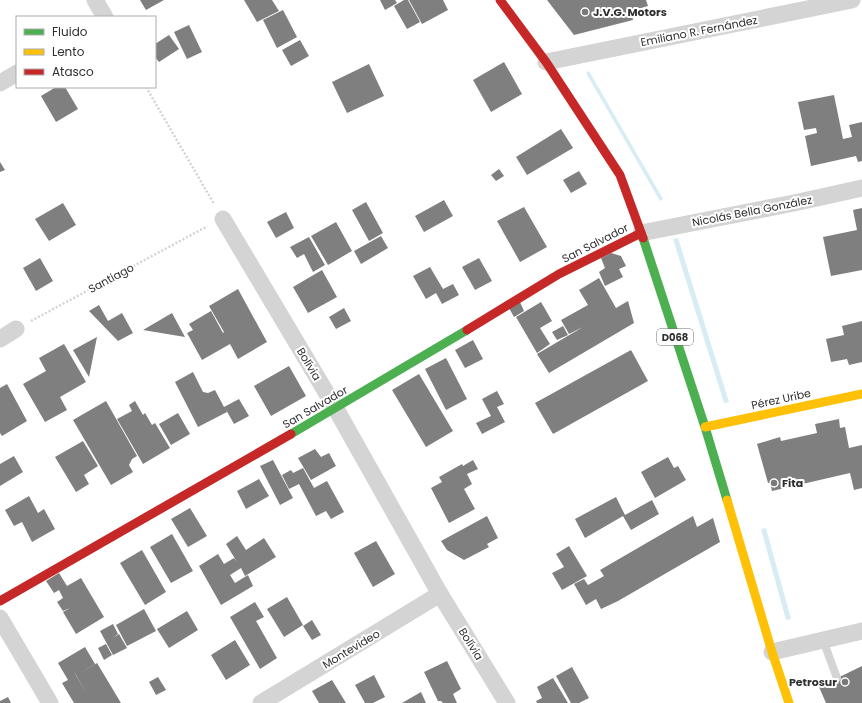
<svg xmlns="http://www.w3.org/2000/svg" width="862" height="703" font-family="Poppins,sans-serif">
	<rect width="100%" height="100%" fill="#fff"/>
	<g fill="#d7edf3">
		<path d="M589 71 663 199 660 201 586 73Z"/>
		<path d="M678 238 729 402 724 403 673 239Z"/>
		<path d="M766 528 791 619 786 620 761 529Z"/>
	</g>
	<g fill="#7f7f7f">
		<path d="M140 0H164L146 10Z"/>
		<path d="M244 0H272L279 11 257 22Z"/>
		<path d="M380 0H395L397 3 385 10Z"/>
		<path d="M404 0H408L420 22 407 29 394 6Z"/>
		<path d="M409 0H443L448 10 422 24Z"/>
		<path d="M547 0H646L648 6 631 11 633 20 574 35Z"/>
		<path d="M283 10 297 37 277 48 263 20Z"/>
		<path d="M189 25 202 52 187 59 174 32Z"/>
		<path d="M169 35 179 49 159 62 155 57V44Z"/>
		<path d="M300 40 309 56 291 66 282 50Z"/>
		<path d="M504 62 522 94 491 112 473 80Z"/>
		<path d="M369 64 384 96 347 113 332 82Z"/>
		<path d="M56 87H65L78 109 56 122 41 96Z"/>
		<path d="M834 95 843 139 852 137 849 125 862 122V161L858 162 856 156 811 166 805 136 817 133 816 128 804 130 798 102Z"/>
		<path d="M561 129 573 148 527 175 516 157Z"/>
		<path d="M0 162 5 170 0 172Z"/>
		<path d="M499 169 504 176 496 181 491 175Z"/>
		<path d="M579 171 587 184 571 193 563 180Z"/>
		<path d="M444 200 453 216 424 232 415 216Z"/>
		<path d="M366 202 383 233 369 241 352 210Z"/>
		<path d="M63 203 76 225 49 241 35 219Z"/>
		<path d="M524 207 547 247 520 262 497 221Z"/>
		<path d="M862 208V270L831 276 823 237 857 230 853 210Z"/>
		<path d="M286 212 294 228 276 238 267 222Z"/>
		<path d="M336 222 352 251 328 265 311 236Z"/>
		<path d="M381 236 388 248 361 264 354 251Z"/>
		<path d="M309 237 325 265 313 272 304 254 297 258 290 247Z"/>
		<path d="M611 253 621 256 626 266 619 269 623 277 605 286 599 272 605 268 601 258Z"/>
		<path d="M40 258 53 281 36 291 23 268Z"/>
		<path d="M479 258 492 281 475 290 462 267Z"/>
		<path d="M430 267 443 289 453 284 459 295 442 304 436 293 426 299 413 276Z"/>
		<path d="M322 270 337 297 308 313 293 287Z"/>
		<path d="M599 278 616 308 628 301 634 323 549 373 537 354 583 327 569 334 561 320 588 305 579 290Z"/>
		<path d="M238 289 267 342 238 359 230 344 202 360 187 333 193 330 189 324 211 311 223 333 224 332 209 306Z"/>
		<path d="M520 302 524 311 514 317 509 308Z"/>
		<path d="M541 302 552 321 540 328 550 344 537 353 516 317Z"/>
		<path d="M99 305 108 321 122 313 133 333 118 341 89 311Z"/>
		<path d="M344 308 351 321 336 329 329 317Z"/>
		<path d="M172 313 185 337 143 330Z"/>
		<path d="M862 321V362L849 365 847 359 831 362 826 339 844 335 842 326Z"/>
		<path d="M563 326 568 335 557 340 552 332Z"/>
		<path d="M97 337 89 377 73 350Z"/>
		<path d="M473 340 483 359 465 368 455 350Z"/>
		<path d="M64 344 86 382 60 397 67 410 45 422 23 384 46 371 39 358Z"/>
		<path d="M631 350 648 381 553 434 535 403Z"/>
		<path d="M446 358 467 399 446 410 425 369Z"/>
		<path d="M289 366 306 396 271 416 254 386Z"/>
		<path d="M193 372 203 392 208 393 215 390 224 407 239 399 249 416 234 424 225 408 227 412 198 427 175 382Z"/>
		<path d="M419 374 453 431 426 447 392 390Z"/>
		<path d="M7 384 27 421 2 436 0 433V388Z"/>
		<path d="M497 391 504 404 497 407 505 422 482 434 476 423 491 416 482 399Z"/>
		<path d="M106 401 137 456 132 459 129 465 133 472 111 485 73 420Z"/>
		<path d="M135 401 143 415 145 413 152 425 155 423 170 448 143 464 117 419 132 411 129 405Z"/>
		<path d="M178 413 190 434 171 445 159 424Z"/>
		<path d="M839 419 840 428 845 427 849 448 862 445V488L854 490 850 473 772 491 770 483H768L757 444 780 437 781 441 817 433 815 424Z"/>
		<path d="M83 441 98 466 84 475 89 484 76 492 55 457Z"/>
		<path d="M315 449 321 457 329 453 336 466 311 480 298 458Z"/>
		<path d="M14 456 23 472 0 486V464Z"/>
		<path d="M668 457 674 468 678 466 686 480 655 498 641 472Z"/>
		<path d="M273 460 293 498 280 505 260 466Z"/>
		<path d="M473 460 478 469 467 474 472 484 464 489 475 509 449 523 431 488 442 482 439 477 462 464 463 466Z"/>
		<path d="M303 468 314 488 327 481 344 512 331 519 326 511 316 516 299 484 289 489 282 475 291 470 293 473Z"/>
		<path d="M259 479 269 496 246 509 237 491Z"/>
		<path d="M29 496 38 513 44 509 55 529 32 542 22 522 14 526 5 510Z"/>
		<path d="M616 497 625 515 652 500 659 514 631 530 623 516 585 538 575 519Z"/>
		<path d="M190 508 207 536 188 547 171 519Z"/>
		<path d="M487 516 498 538 487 544 489 547 464 560 447 550 441 541Z"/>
		<path d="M693 516 697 527 713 518 720 542 618 601 601 609 596 599 586 605 574 584 584 579 588 585 604 576 600 570Z"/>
		<path d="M172 534 193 571 171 583 150 547Z"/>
		<path d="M237 536 246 550 264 538 276 557 245 576 241 568 230 575 235 583 248 575 253 586 221 605 199 566 218 554 224 564 234 558 237 562 226 544Z"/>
		<path d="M376 541 395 574 373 587 354 553Z"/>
		<path d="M569 546 587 576 562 590 552 573 564 567 556 554Z"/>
		<path d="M142 550 166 592 145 605 120 563Z"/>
		<path d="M59 573 67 586 81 578 104 617 76 634 63 612 70 608 63 611 57 602 63 598 59 590 54 593 46 581Z"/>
		<path d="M287 597 303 625 284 637 267 609Z"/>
		<path d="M255 602 264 617 256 621 277 658 260 669 230 617Z"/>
		<path d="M144 609 156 631 127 646 116 625Z"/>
		<path d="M187 611 198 630 169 648 157 629Z"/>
		<path d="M312 620 321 635 312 640 303 626Z"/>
		<path d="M113 624 118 634 113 638 119 634 127 648 113 655 100 631Z"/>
		<path d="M235 640 250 665 226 680 211 655Z"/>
		<path d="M106 644 112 655 104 660 98 648Z"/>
		<path d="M85 647 95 664 76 675 74 672 88 696 76 675 97 663 121 703H74L62 683 68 680 58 663Z"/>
		<path d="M447 661 461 689 453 694 457 703H443L441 701H438L424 672Z"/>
		<path d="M862 666V703H826L819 687Z"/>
		<path d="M572 667 589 698 579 703H571L556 676Z"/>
		<path d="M374 675 385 697 373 703H365L355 685Z"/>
		<path d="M158 677 166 690 156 695 149 682Z"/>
		<path d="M553 678 568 703H537L536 701 542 698 537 687Z"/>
		<path d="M332 680 346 703H319L312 691Z"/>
		<path d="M421 692 426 703H402Z"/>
		<path d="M8 697 11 703H0V701Z"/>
	</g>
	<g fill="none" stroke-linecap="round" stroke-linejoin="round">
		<g stroke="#d4d4d4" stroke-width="2.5" stroke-dasharray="2 2" stroke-linecap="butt">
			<path d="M146 87 214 204"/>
			<path d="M31 321 206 227"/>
		</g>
		<path stroke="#d4d4d4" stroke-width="8" d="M823 640 837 678"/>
		<g stroke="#d4d4d4" stroke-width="17">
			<path d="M95 0 105 17"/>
			<path d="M546 62 852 0"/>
			<path d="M0 83 17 73"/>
			<path d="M223 219 336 409 440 594 507 703"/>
			<path d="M641 233 794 203 862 188"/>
			<path d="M0 339 16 329"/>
			<path d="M0 618 50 703"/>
			<path d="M772 652 862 631"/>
			<path d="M261 703 440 594"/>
		</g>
		<g stroke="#4caf50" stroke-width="9">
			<path d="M643 238 705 427 727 500"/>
			<path d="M291 434 467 330"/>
		</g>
		<g stroke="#ffc107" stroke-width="9">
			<path d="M705 427 862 394"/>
			<path d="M727 500 772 652 789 703"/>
		</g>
		<g stroke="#c62828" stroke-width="9">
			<path d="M500 0 546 62 620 175 643 238"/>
			<path d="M467 330 559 274 641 233"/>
			<path d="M0 601 291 434"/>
		</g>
	</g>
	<g fill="#787878" stroke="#fff" stroke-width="1.5">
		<circle cx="585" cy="12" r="4"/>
		<circle cx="774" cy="483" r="4"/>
		<circle cx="845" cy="682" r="4"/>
	</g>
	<g text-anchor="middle" stroke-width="4" stroke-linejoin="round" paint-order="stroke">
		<rect fill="#fff" stroke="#6d6d6d" stroke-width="1" x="657" y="329" width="36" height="16" rx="3"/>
		<g font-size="10" font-weight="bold" fill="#2f2f2f">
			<text x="675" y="341">D068</text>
		</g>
		<g font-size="11" font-weight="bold" fill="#2f2f2f" stroke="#fff" text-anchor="start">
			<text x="593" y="16">J.V.G. Motors</text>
			<text x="782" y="487">Fita</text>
			<text x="837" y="686" text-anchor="end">Petrosur</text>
		</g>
		<g font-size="11" fill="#2f2f2f" stroke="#fff">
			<text transform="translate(699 31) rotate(-11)" y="4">Emiliano R. Fernández</text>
			<text transform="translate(752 211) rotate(-11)" y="4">Nicolás Bella González</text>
			<text transform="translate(595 243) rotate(-27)" y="4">San Salvador</text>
			<text transform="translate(111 278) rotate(-28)" y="4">Santiago</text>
			<text transform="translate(309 364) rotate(59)" y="4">Bolívia</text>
			<text transform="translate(781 399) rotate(-12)" y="4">Pérez Uribe</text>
			<text transform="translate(315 407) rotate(-30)" y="4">San Salvador</text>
			<text transform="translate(471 644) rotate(58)" y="4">Bolívia</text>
			<text transform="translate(351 649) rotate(-31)" y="4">Montevideo</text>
		</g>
	</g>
	<rect x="16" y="16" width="140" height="72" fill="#ffffff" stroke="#acacac"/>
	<rect x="24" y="29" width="20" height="6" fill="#4caf50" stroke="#acacac"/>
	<text x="52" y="36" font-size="12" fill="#2f2f2f">Fluido</text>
	<rect x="24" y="49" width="20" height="6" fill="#ffc107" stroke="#acacac"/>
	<text x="52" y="56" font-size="12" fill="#2f2f2f">Lento</text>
	<rect x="24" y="69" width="20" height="6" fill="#c62828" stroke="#acacac"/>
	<text x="52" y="76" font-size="12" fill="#2f2f2f">Atasco</text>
</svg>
